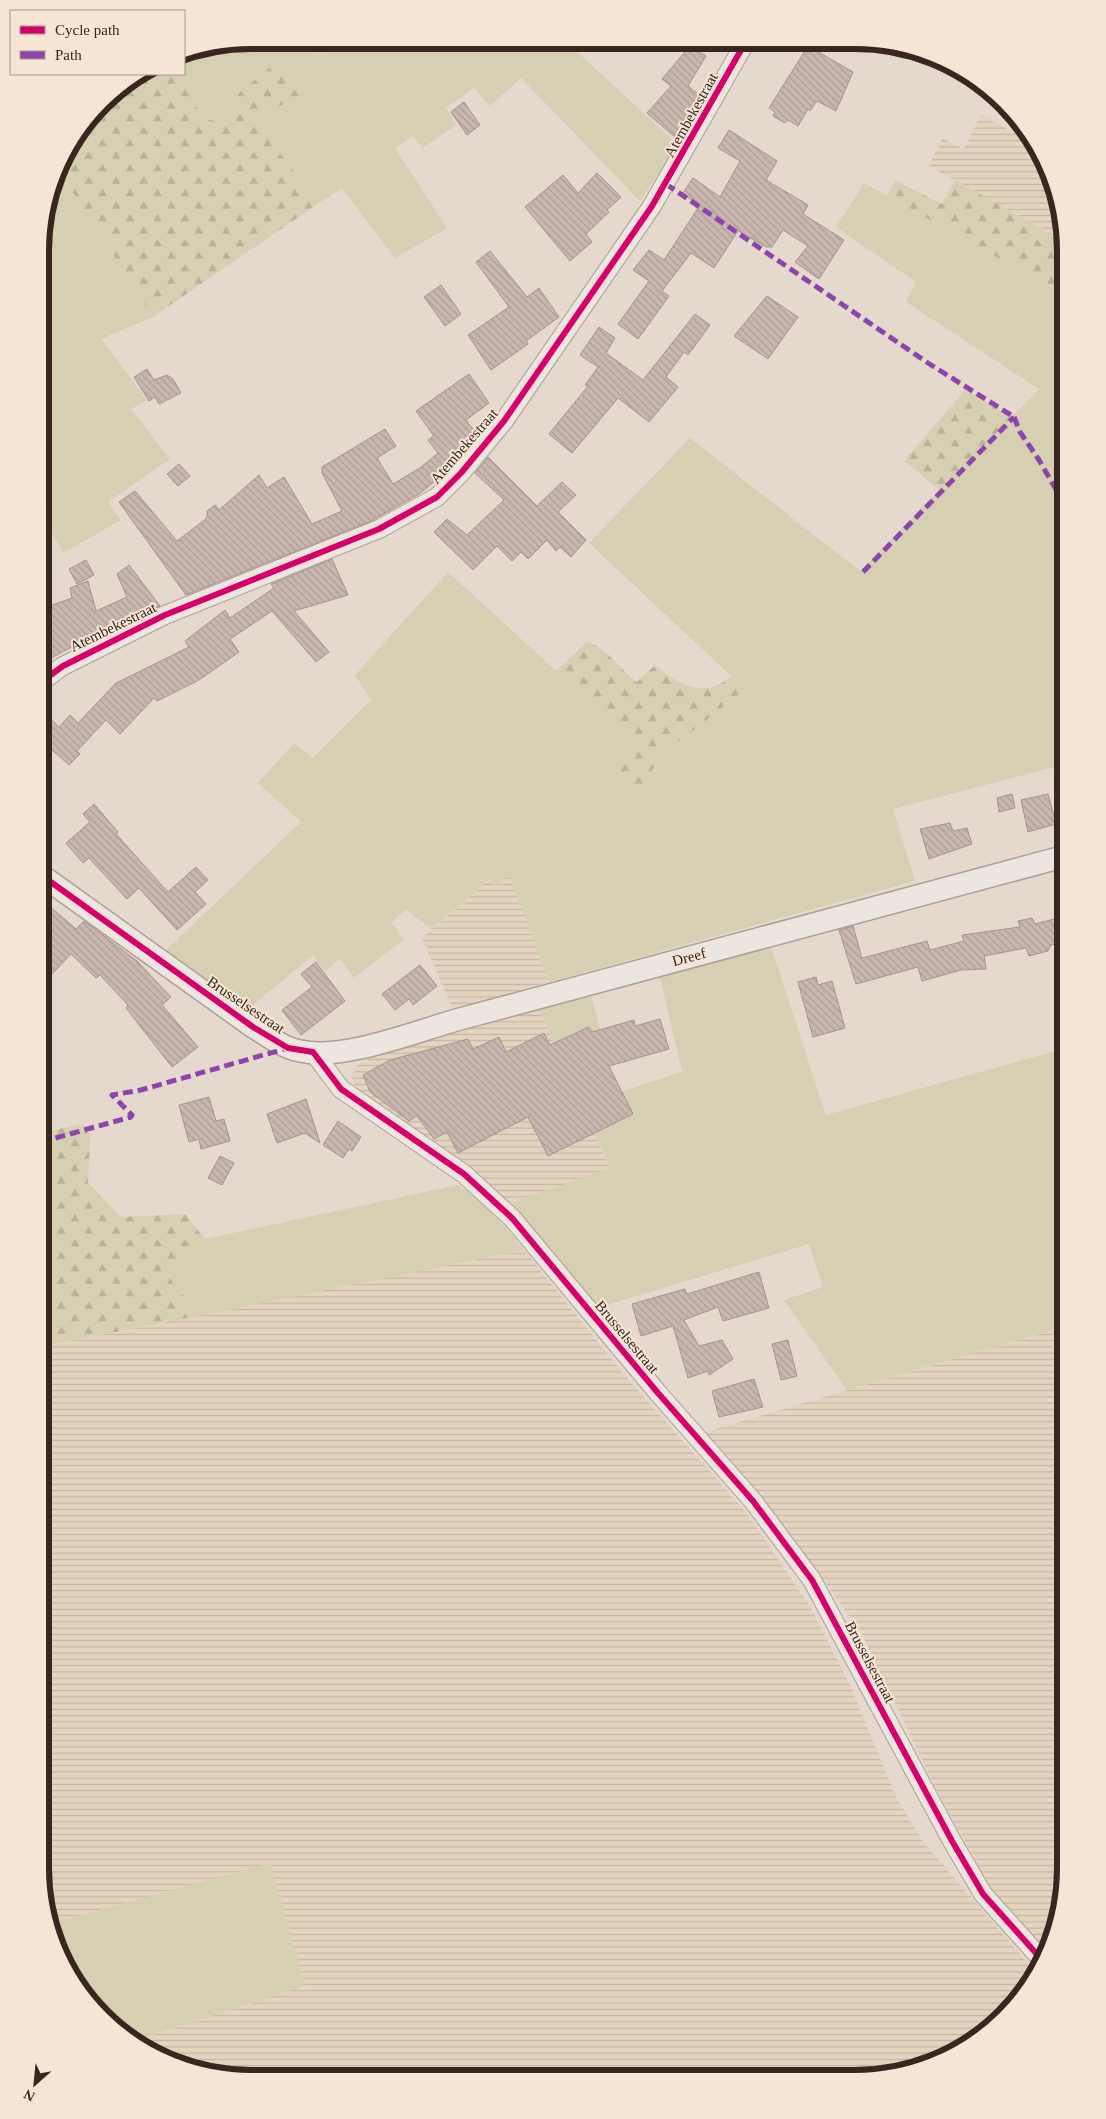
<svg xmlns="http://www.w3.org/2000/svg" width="1106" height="2119" font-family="'Times New Roman',serif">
	<defs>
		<pattern id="farmland-rules" width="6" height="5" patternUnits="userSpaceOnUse" patternTransform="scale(1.25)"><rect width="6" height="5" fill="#e4d4bf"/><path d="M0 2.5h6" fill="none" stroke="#c4b6a4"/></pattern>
		<pattern id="forest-firs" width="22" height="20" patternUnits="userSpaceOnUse" patternTransform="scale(1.25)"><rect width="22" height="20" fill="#d7cfb1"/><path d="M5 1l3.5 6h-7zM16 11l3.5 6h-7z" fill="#b9b298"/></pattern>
		<pattern id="building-back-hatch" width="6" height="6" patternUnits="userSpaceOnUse" patternTransform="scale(1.25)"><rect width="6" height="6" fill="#c9b7af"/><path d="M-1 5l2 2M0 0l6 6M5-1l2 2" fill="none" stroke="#ad9d96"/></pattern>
	</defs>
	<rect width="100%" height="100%" fill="#e5d9ce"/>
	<g fill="url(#farmland-rules)">
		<path d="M981 115 1029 141 1032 137 1055 183 1065 242 929 166 942 138 964 149Z"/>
		<path d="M510 874 549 982 453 1010 422 938 490 879Z"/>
		<path d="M538 1007 610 1169 511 1203 421 1134 358 1091 351 1077 354 1070 361 1062 373 1057Z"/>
		<path d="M524 1250 628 1379 745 1511 808 1603 850 1685 897 1799 924 1843 1036 1972 1022 1997 973 2043 923 2068 856 2079 223 2077 158 2057 133 2041 305 1986 269 1864 49 1924 40 1869 41 1346Z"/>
		<path d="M1066 1326V1883L1047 1954 995 1896 982 1872 938 1793 862 1634 813 1565 702 1433Z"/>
	</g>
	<g fill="#d7cfb1">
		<path d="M250 40H305L320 58 338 41 576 42 572 47 678 145 640 201 521 78 490 106 474 88 446 108 456 125 423 148 413 136 395 148 447 228 395 258 342 188 319 203 255 121 273 66 239 93 225 124 201 117 183 74 184 53Z"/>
		<path d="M84 128 95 147 59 171 153 317 101 339 147 400 131 409 170 459 108 502 121 520 64 553 41 515 42 223 62 157Z"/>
		<path d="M864 183 1066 296V454L1050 470 1066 496V764L893 809 915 881 549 982 509 875 495 886 490 879 431 929 406 910 391 922 404 939 354 978 340 959 325 971 313 955 247 1010 166 950 301 822 258 783 294 743 313 758 371 700 355 675 448 572 633 741 637 790 665 753 745 689 589 543 690 438 860 571 1039 389 906 302 916 282 836 227Z"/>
		<path d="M771 947 826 1115 1066 1048V1326L847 1390 784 1300 823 1287 809 1244 597 1308 511 1203 610 1168 538 1007 590 992 617 1093 682 1072 660 977Z"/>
		<path d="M458 1185 486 1204 524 1250 199 1316 165 1272 205 1239Z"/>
		<path d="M270 1863 305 1986 133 2041C96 2016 57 1970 49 1924Z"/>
	</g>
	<g fill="url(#forest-firs)">
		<path d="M305 40 338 41 320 58Z"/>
		<path d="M273 65 299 95 255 121 319 203 153 317 59 171 95 147 84 128 111 92 141 74H183L201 117 225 124 239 93Z"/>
		<path d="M895 180 942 204 955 180 1065 242 1066 296 887 196Z"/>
		<path d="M966 389 1011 418 940 490 904 461Z"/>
		<path d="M1066 454V496L1050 470Z"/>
		<path d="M587 642C610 649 618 669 637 682L655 665C676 684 707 700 731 676L745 689 665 753 637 790 613 767 633 741 556 671Z"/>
		<path d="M83 1124 90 1136 88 1183 121 1217 185 1214 205 1239 165 1272 199 1316 41 1346V1133Z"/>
	</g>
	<g fill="url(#building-back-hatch)" stroke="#a5948d">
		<path d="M690 46 706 56 688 86 702 97 689 120 675 137 647 113 671 86 662 79Z"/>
		<path d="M808 46 853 72 836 111 817 101 810 111 808 109 798 126 788 120 785 123 773 116 775 112 769 108Z"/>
		<path d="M464 102 480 125 467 135 451 112Z"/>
		<path d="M729 130 777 161 766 180 808 205 803 214 844 240 819 279 795 262 808 246 783 230 772 247H766L738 231 714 268 691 253 662 291 669 296 638 339 618 324 649 281 633 270 649 250 664 260 700 205 682 194 693 178 720 197 740 161 718 148Z"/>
		<path d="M597 173 621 197 607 210 609 212 586 234 592 242 570 261 525 207 563 175 578 193Z"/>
		<path d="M490 251 527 297 539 288 559 317 526 341 528 344 491 370 468 335 509 307 476 262Z"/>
		<path d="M441 285 461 314 445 326 424 297Z"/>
		<path d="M767 296 798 317 768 359 734 336Z"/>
		<path d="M695 314 710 325 688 355 684 352 666 377 678 387 649 422 618 398 572 453 549 434 588 386 585 385 598 367 580 355 599 327 615 338 606 353 643 380Z"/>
		<path d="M147 369 154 380 167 375 173 379 181 393 159 404 155 397 149 401 134 377Z"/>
		<path d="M469 374 489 403 466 420 478 436 448 471 419 494 369 522 186 595 119 502 135 491 177 541 207 518V511L215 505 219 510 259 475 267 488 284 477 312 524 342 511 322 473V467L385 429 396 446 377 458 393 484 420 468 438 453 428 440 434 436 416 411Z"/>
		<path d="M488 457 537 506 562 482 576 495 558 512 586 540 571 557 560 547 556 551 547 540 528 559 521 552 512 561 497 546 473 570 434 532 447 519 467 535 504 500 475 473Z"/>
		<path d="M179 464 190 476 178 486 167 474Z"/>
		<path d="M332 559 348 595 294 611 329 652 316 662 272 611 230 639 239 652 199 680 157 701 154 698 120 734 106 720 77 751 80 754 69 765 41 740V726L49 717 59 727 70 715 78 723 116 683 189 647 185 641 225 610 230 618 274 588 271 584Z"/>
		<path d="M86 560 94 575 77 584 69 569Z"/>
		<path d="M129 565 160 606 77 647 76 645 62 652 41 664V609L72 598 70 588 88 581 96 611 127 597 117 574Z"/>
		<path d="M1012 794 1015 808 999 812 997 798Z"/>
		<path d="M1048 794 1056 824 1028 832 1021 800Z"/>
		<path d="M94 804 118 832 116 834 168 892 196 867 208 880 195 892 206 904 177 930 139 888 127 899 89 858 83 863 66 843 90 822 83 814Z"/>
		<path d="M950 823 953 831 967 828 972 844 929 859 920 829Z"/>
		<path d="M41 899 76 929 84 921 137 961 171 997 162 1005 198 1047 172 1067 126 1008 128 1005 100 975 96 978 71 954 51 975 41 965Z"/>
		<path d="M1066 916V942L1051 945 1048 951 1029 956 1026 948 984 956 986 969 961 970 922 981 918 967 856 984 839 930 853 926 862 958 927 941 930 950 964 941 962 935 1020 927 1018 921 1032 918 1035 924Z"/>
		<path d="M316 962 345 1001 301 1035 282 1010 312 987 301 974Z"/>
		<path d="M420 965 437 986 413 1005 409 999 395 1010 382 994Z"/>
		<path d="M816 977 818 985 832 981 845 1028 813 1037 798 982Z"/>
		<path d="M660 1019 669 1049 609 1066 633 1114 548 1156 528 1117 458 1153 447 1132 434 1139 417 1116 409 1121 370 1092 363 1075 390 1060 468 1039 473 1049 499 1037 506 1052 544 1033 550 1045 589 1027 592 1032 634 1020 635 1026Z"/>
		<path d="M209 1097 216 1121 224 1119 230 1141 201 1149 199 1139 189 1142 179 1105Z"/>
		<path d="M306 1099 320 1143 305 1133 277 1143 267 1114Z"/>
		<path d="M338 1121 361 1137 352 1151 349 1149 343 1158 323 1145Z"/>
		<path d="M220 1156 234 1163 222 1185 208 1178Z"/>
		<path d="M759 1272 769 1308 723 1321 718 1307 684 1320 699 1346 722 1340 733 1359 709 1375 708 1371 688 1378 673 1326 641 1336 632 1304 685 1289 687 1294Z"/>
		<path d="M788 1340 797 1376 781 1380 772 1344Z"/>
		<path d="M754 1379 763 1407 719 1417 712 1391Z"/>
	</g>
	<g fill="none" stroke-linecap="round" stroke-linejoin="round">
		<g stroke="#aa9f97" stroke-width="20">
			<g id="minor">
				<path d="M41 682 63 666 165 615 379 529 437 497 461 473 504 421 652 206 745 43"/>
				<path d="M313 1052 341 1089 464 1174 512 1218 658 1393 753 1501 812 1580 952 1841 983 1894 1043 1961"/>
			</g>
		</g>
		<g stroke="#aa9f97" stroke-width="24">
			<path id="tertiary" d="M41 875 253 1027C268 1036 283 1048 300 1051 344 1061 416 1031 460 1019L1066 856"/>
		</g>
		<use href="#minor" stroke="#ede6e0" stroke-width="18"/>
		<use href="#tertiary" stroke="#ede6e0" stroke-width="21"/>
		<g stroke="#8e44ad" stroke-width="5" stroke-dasharray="10 5" stroke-linecap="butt">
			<path d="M666 184 928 363 1014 417"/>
			<path d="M1014 417 1020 432 1039 460 1066 507"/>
			<path d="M863 572 1014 417"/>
			<path d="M41 1142 131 1117 132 1115 112 1095 141 1090 288 1048"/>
		</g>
		<g stroke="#f6e4d5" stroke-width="9">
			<g id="cycleway">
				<path d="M41 682 63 666 165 615 379 529 437 497 461 473 504 421 652 206 745 43"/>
				<path d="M41 875 253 1027 288 1048 313 1052 341 1089 464 1174 512 1218 658 1393 753 1501 812 1580 952 1841 983 1894 1043 1961"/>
			</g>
		</g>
		<use href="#cycleway" stroke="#d6006c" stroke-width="6"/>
	</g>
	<g text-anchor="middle" stroke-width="4" stroke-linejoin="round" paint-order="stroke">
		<g font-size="15" fill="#39261f" stroke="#f6e4d5">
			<text transform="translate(691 115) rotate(-61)" y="5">Atembekestraat</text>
			<text transform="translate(464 446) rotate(-49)" y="5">Atembekestraat</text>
			<text transform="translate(113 627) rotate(-26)" y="5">Atembekestraat</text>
			<text transform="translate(689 957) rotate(-15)" y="5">Dreef</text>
			<text transform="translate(246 1005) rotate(34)" y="5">Brusselsestraat</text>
			<text transform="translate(627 1337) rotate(50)" y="5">Brusselsestraat</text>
			<text transform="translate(870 1662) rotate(62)" y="5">Brusselsestraat</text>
		</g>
	</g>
	<path d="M0 0H1106V2119H0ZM251 49H855A202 202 0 0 1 1057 251V1868A202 202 0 0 1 855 2070H251A202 202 0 0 1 49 1868V251A202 202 0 0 1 251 49Z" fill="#f6e4d5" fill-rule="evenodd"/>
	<path fill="none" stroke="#39261f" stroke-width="6" d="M251 49H855A202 202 0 0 1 1057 251V1868A202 202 0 0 1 855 2070H251A202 202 0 0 1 49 1868V251A202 202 0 0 1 251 49Z"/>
	<rect x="10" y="10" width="175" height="65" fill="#f6e4d5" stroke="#aa988c"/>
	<rect x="20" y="26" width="25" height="8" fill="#d6006c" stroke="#aa988c"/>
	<text x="55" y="35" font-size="15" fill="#39261f">Cycle path</text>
	<rect x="20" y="51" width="25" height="8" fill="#8e44ad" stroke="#aa988c"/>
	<text x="55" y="60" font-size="15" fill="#39261f">Path</text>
	<g transform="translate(35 2084) rotate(207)" stroke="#f6e4d5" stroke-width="4" paint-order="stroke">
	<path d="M0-4L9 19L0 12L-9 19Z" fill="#39261f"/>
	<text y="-8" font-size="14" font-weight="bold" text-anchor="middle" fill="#39261f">N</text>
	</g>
</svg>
